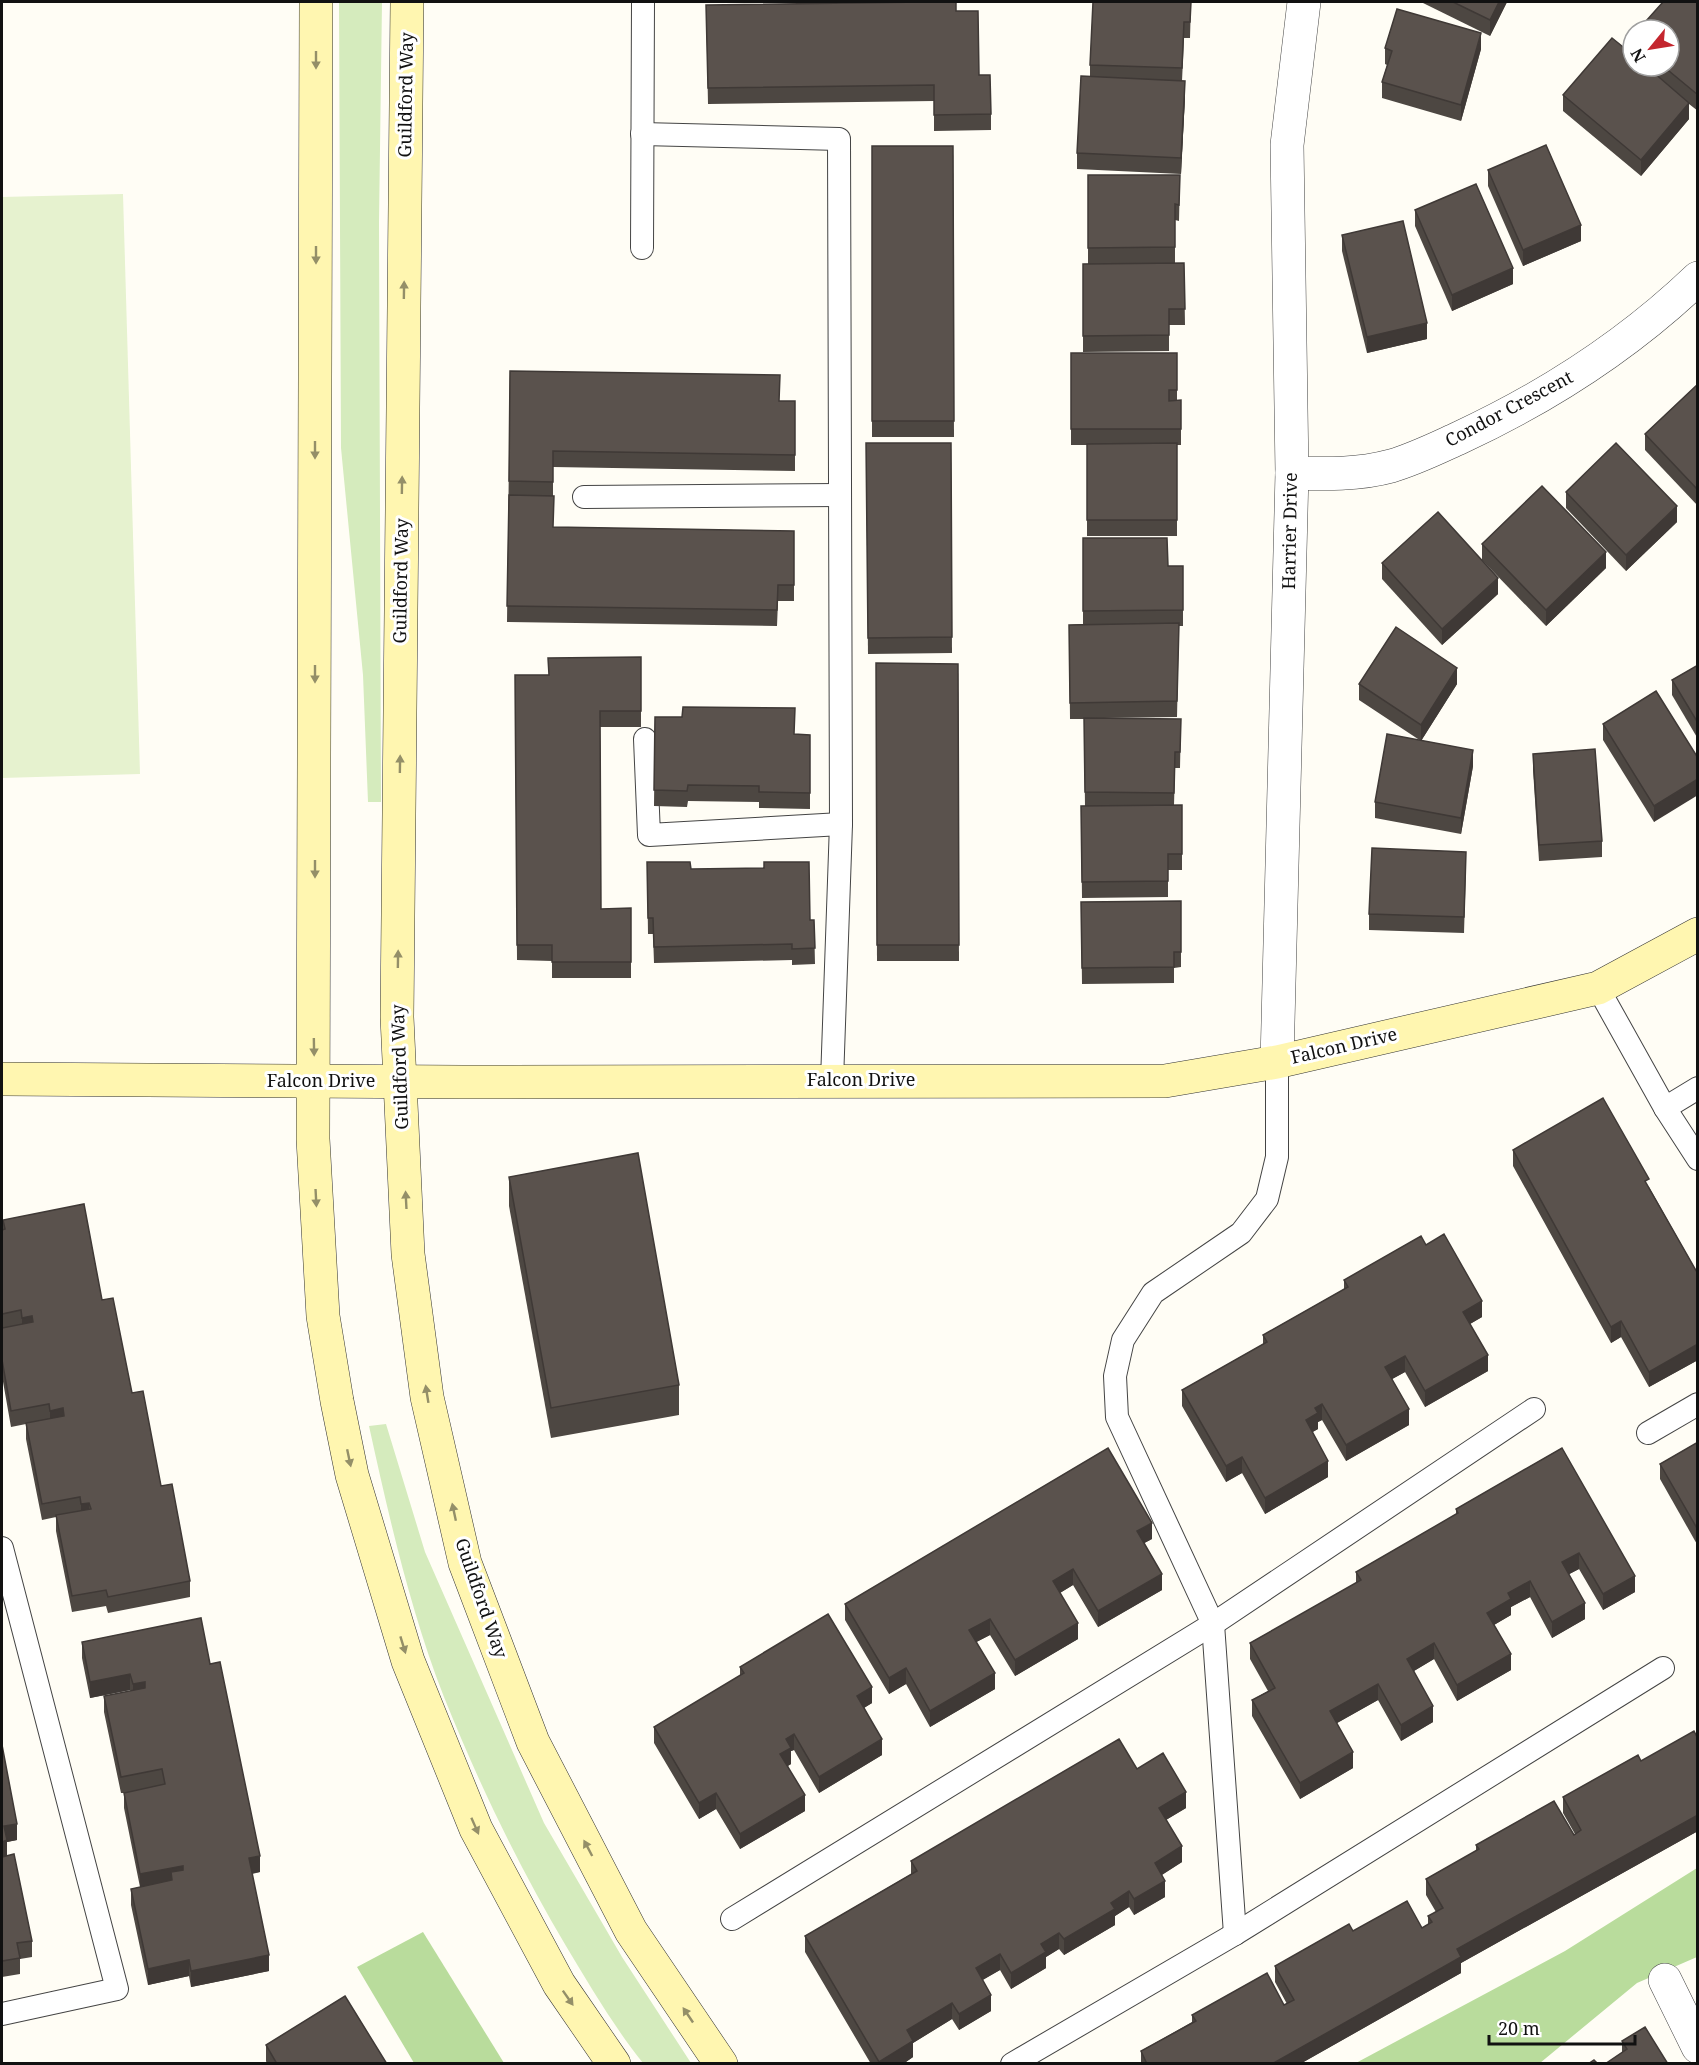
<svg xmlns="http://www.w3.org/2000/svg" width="1699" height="2065" font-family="'Noto Serif',serif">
	<rect width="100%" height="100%" fill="#fffdf5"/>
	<g fill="#d5ebbd">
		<path d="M339 2H382L379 222 381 802H368L363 675 341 448Z"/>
		<path d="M386 1424 425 1552 544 1823 622 1957 691 2063H643C614 2027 590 1986 566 1946 519 1867 478 1782 444 1697 410 1610 389 1517 369 1426Z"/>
	</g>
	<g fill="#b9dc9c">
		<path d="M1697 1868V1957L1637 1983 1540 2063 1354 2064 1565 1951Z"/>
		<path d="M423 1932 504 2063H414L357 1967Z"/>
	</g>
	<path fill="#e6f2cf" d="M123 194 140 774 2 778V197Z"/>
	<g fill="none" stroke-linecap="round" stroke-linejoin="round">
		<g stroke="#444" stroke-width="24">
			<g id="lane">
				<path d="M642 134 839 139 841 824 832 1081"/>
				<path d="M642 248 643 2"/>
				<path d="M584 497 840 495"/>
				<path d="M645 739 649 835 841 824"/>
				<path d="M1598 988 1665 1108 1698 1159"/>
				<path d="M1665 1108 1698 1088"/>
				<path d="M1648 1433 1698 1404"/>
				<path d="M2 1548 117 1989 2 2014"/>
				<path d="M732 1919 1213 1624 1534 1409"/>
				<path d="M1235 1934 1213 1624 1117 1417 1115 1376 1123 1340 1153 1293 1241 1233 1267 1199 1277 1157V1062"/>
				<path d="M1012 2064 1235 1934 1663 1668"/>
			</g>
		</g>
		<g stroke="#444" stroke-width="34">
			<g id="street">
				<path d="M1292 473C1325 474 1358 475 1391 466 1415 459 1437 448 1459 438 1545 398 1629 344 1698 278"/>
				<path d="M1277 1062 1292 473 1287 145 1304 2"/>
				<path d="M1665 1980 1698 2047"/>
			</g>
		</g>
		<g stroke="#333" stroke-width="34">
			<g id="secondary">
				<path d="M316 2 313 1139 323 1316 337 1401 352 1475 408 1661 476 1829 559 1984 614 2064"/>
				<path d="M407 2 397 1017 408 1254 427 1397 465 1563 533 1742 631 1931 721 2064"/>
				<path d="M2 1079 462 1082 1165 1081 1277 1062 1598 988 1698 934"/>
			</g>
		</g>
		<use href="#lane" stroke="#fff" stroke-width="22"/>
		<use href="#street" stroke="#fff" stroke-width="33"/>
		<use href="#secondary" stroke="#fff6b0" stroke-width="33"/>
	</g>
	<g fill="#4d4742">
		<path d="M1191 2 1190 38H1184L1182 81 1185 97 1181 174 1077 169V153L1090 76V65Z"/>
		<path d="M1421 2H1507L1490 36Z"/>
		<path d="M1698 2V111L1689 104V119L1641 176 1563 111V95L1631 54V38L1633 36V66H1669Z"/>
		<path d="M706 5 956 11 979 75 991 114V130L934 131V101L708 104Z"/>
		<path d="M1385 48 1481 49 1461 121 1382 98V82L1387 65 1385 64Z"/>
		<path d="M872 146H953L954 437H872Z"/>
		<path d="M1488 170 1581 241 1523 266 1488 186Z"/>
		<path d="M1088 175H1180L1179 221 1175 220V263L1088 264Z"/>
		<path d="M1415 210 1513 284 1452 311 1415 226Z"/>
		<path d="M1342 235 1427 339 1367 353 1342 251Z"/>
		<path d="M1184 263 1185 325H1169V351L1083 352V264Z"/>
		<path d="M1071 353H1177V400L1181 416V445H1177V536H1087V445H1071Z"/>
		<path d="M510 371 779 401H795V471L553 467V527L794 531V601H778L777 626 507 622Z"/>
		<path d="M1698 384V506L1645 450V434Z"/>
		<path d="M866 443H951L952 653 868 654Z"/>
		<path d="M1566 492 1677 522 1626 571 1566 508Z"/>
		<path d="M1083 538 1168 566H1183V626H1179L1177 717 1104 718 1181 719 1180 768H1175L1174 805H1182V870H1168V897L1082 898 1081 806H1085L1084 719H1070L1069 625 1083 624Z"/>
		<path d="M1482 544 1606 568 1546 626 1482 560Z"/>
		<path d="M1382 563 1498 594 1442 645 1382 579Z"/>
		<path d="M641 657V727H600L601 909 631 908V978H552V961L517 960 515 675H548Z"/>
		<path d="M876 663 958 664 959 961H877Z"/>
		<path d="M1698 665V739L1672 695V680Z"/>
		<path d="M1359 684H1457L1421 741 1473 766 1461 834 1375 818V802L1421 741 1359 700Z"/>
		<path d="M655 717 795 734 810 735V809L759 808V802L688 801 687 807 654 806Z"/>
		<path d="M1603 724 1698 758 1654 822 1603 740Z"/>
		<path d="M1533 754 1602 841V857L1539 861 1533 770Z"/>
		<path d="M647 862 691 869 810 920H814L815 964 792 965V960L654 963 653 934H648Z"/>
		<path d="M1466 868 1464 933 1369 930V914Z"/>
		<path d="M1181 901V967L1174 968V983L1082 984 1081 902Z"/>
		<path d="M1513 1150 1649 1187 1698 1274V1360L1649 1387 1621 1337 1611 1343 1513 1166Z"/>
		<path d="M509 1177 679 1385V1415L551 1438 509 1206Z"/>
		<path d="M3 1220 102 1300 190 1581V1597L108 1613 106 1606 72 1612 56 1531V1517L42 1520 26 1439V1424L11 1427 2 1376V1230L3 1229Z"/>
		<path d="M1426 1245 1482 1317 1470 1324 1488 1371 1425 1407 1405 1372 1392 1379 1409 1425 1346 1461 1322 1420 1318 1422V1429L1312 1432 1328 1477 1265 1514 1242 1473 1226 1482 1182 1406V1390L1263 1344V1335L1344 1289V1280Z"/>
		<path d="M1698 1442V1546L1660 1479V1464Z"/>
		<path d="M1562 1448 1635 1592 1603 1610 1579 1569 1569 1574 1585 1619 1552 1638 1530 1597 1511 1607V1615L1494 1625 1511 1670 1457 1701 1434 1659 1414 1671 1433 1722 1401 1741 1378 1700 1337 1723 1353 1768 1300 1799 1252 1716V1700L1268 1691 1250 1659V1643L1356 1583V1572L1456 1515V1509Z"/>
		<path d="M1152 1539 1144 1543 1162 1590 1098 1627 1073 1585 1060 1593 1078 1639 1015 1676 990 1635 976 1642 995 1689 930 1727 906 1684 889 1694 845 1620V1604Z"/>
		<path d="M82 1642 210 1664 260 1872 252 1874 269 1971 191 1987 189 1976 148 1985 131 1905V1889L140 1887 124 1808V1793H121L104 1712V1696L131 1691 130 1690 90 1698 82 1658Z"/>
		<path d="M740 1667 872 1703 864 1708 882 1755 819 1793 794 1750 791 1751V1764L788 1766 805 1811 740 1849 716 1809 699 1819 654 1743V1727L740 1676Z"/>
		<path d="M1698 1739V1831L1461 1963V1973L1300 2064H1141V2051L1192 2022V2015L1284 2005 1287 2004 1275 1982V1966L1353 1931 1422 1928 1428 1925V1916L1436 1912 1426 1895V1879L1476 1851V1845L1574 1835 1575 1834 1563 1813V1797L1641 1761Z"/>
		<path d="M2 1745 17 1840 7 1842V1856L32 1941V1957L20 1959V1974L2 1977Z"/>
		<path d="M1137 1769 1186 1808 1166 1820 1182 1862 1162 1875 1165 1897 1134 1915 1129 1907 1115 1916V1925L1064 1955 1059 1949 1046 1957V1968L1011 1989 1000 1970 982 1980 991 2011 959 2030 952 2019 913 2043V2057L903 2064H871L805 1952V1936L911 1874V1861Z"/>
		<path d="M1622 2041 1668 2064 1622 2053Z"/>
		<path d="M266 2045 387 2064H267L266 2061Z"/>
	</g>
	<g fill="#3f3936">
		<path d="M1499 2H1507L1490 36V20Z"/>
		<path d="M1481 33V49L1461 121V105Z"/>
		<path d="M1185 81V97L1181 174V158Z"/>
		<path d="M1689 103V119L1641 176V160Z"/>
		<path d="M1581 225V241L1523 266V250Z"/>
		<path d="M1513 268V284L1452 311V295Z"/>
		<path d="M1427 323V339L1367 353V337Z"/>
		<path d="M1677 506V522L1626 571V555Z"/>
		<path d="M1606 552V568L1546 626V610Z"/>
		<path d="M1498 578V594L1442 645V629Z"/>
		<path d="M1457 668V684L1421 741V725Z"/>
		<path d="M1473 750V766L1461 834V818Z"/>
		<path d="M1698 779V795L1654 822V806Z"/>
		<path d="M1482 1301V1317L1463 1328V1312Z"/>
		<path d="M32 1316V1332L22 1334V1318Z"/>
		<path d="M1621 1321V1337L1611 1343V1327Z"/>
		<path d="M1698 1344V1360L1649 1387V1372Z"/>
		<path d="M1488 1355V1371L1425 1407V1391Z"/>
		<path d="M1405 1356V1372L1385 1383V1367Z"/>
		<path d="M1322 1404V1420L1318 1422V1429L1306 1436V1420L1315 1408Z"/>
		<path d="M63 1408V1424L50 1427V1411Z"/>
		<path d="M1409 1409V1425L1346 1461V1445Z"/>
		<path d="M1242 1457V1473L1226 1482V1466Z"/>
		<path d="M1328 1461V1477L1265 1514V1498Z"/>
		<path d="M89 1503V1519L81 1520V1504Z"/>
		<path d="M1152 1523V1539L1137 1547V1531Z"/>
		<path d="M1579 1553V1569L1562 1578V1562Z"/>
		<path d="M1073 1569V1585L1053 1597V1581Z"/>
		<path d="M1162 1574V1590L1098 1627V1611Z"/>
		<path d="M1635 1576V1592L1603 1610V1594Z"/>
		<path d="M1530 1581V1597L1511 1607V1615L1487 1629V1613L1508 1593Z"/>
		<path d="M1585 1603V1619L1552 1638V1622Z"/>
		<path d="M990 1619V1635L969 1646V1630Z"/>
		<path d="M1078 1623V1639L1015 1676V1660Z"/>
		<path d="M1434 1643V1659L1407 1675V1659Z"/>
		<path d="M1511 1654V1670L1457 1701V1685Z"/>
		<path d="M906 1668V1684L889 1694V1678Z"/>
		<path d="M995 1673V1689L930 1727V1711Z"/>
		<path d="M130 1674V1690L90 1698V1682Z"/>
		<path d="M145 1682V1698L133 1700V1684Z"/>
		<path d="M1378 1684V1700L1330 1727V1711Z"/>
		<path d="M872 1687V1703L857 1712V1696Z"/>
		<path d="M1433 1706V1722L1401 1741V1725Z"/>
		<path d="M794 1734V1750L791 1751V1764L780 1770V1754L786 1739Z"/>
		<path d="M882 1739V1755L819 1793V1777Z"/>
		<path d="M1353 1752V1768L1300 1799V1783Z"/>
		<path d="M1186 1792V1808L1159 1824V1808Z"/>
		<path d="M716 1793V1809L699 1819V1803Z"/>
		<path d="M805 1795V1811L740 1849V1834Z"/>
		<path d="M1698 1815V1831L1461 1963V1973L1300 2064H1272L1457 1949Z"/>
		<path d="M17 1824V1840L7 1842V1856L2 1857V1842L4 1826Z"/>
		<path d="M1182 1846V1862L1155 1879V1863Z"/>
		<path d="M260 1856V1872L249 1874V1858Z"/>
		<path d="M183 1866V1882L172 1880 171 1872V1884L140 1890V1874Z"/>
		<path d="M1165 1881V1897L1134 1915V1899Z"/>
		<path d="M1129 1891V1907L1115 1916V1925L1064 1955V1939L1111 1903Z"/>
		<path d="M1059 1933V1949L1046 1957V1968L1011 1989V1973L1041 1944Z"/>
		<path d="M1000 1954V1970L976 1984V1968Z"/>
		<path d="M269 1955V1971L191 1987V1971Z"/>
		<path d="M189 1960V1976L148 1985V1969Z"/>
		<path d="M991 1995V2011L959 2030V2014Z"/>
		<path d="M952 2003V2019L913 2043V2057L903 2064H879V2062L907 2030Z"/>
	</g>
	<g fill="#5a524d" stroke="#3f3936" stroke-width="1.5">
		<path d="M925 2H956V11H978L979 75H990L991 114 934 115V85L708 88 706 5Z"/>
		<path d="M1093 2H1191L1190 22H1184L1182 68 1090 65Z"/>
		<path d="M1453 2H1499L1490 20Z"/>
		<path d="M1663 2H1698V95L1663 66H1669V30H1638Z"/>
		<path d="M1397 9 1481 33 1461 105 1382 82 1392 51 1385 48Z"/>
		<path d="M1612 38 1633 55V66H1646L1689 103 1641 160 1563 95Z"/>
		<path d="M1081 76 1185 81 1181 158 1077 153Z"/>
		<path d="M1546 145 1581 225 1523 250 1488 170Z"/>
		<path d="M872 146H953L954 421H872Z"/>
		<path d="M1088 175H1180L1179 205 1175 204V247L1088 248Z"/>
		<path d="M1476 184 1513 268 1452 295 1415 210Z"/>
		<path d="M1403 221 1427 323 1367 337 1342 235Z"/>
		<path d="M1184 263 1185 309H1169V335L1083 336V264Z"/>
		<path d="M1071 353H1177V390H1169V401L1181 400V429H1071Z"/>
		<path d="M510 371 780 375 779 401H795V455L553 451V482L509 481Z"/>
		<path d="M1698 384V490L1645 434Z"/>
		<path d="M866 443H951L952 637 868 638Z"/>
		<path d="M1177 443V520H1087V444Z"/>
		<path d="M1616 443 1677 506 1626 555 1566 492Z"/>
		<path d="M1542 486 1606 552 1546 610 1482 544Z"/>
		<path d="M509 495 554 496 553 527 794 531V585H778L777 610 507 606Z"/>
		<path d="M1438 512 1498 578 1442 629 1382 563Z"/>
		<path d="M1083 538H1167L1168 566H1183V610L1083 611Z"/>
		<path d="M1179 623 1177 701 1070 703 1069 625Z"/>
		<path d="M1396 627 1457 668 1421 725 1359 684Z"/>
		<path d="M641 657V711H600L601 909 631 908V962H552V945H517L515 675H549L548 658Z"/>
		<path d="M876 663 958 664 959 945H877Z"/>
		<path d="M1698 665V723L1672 680Z"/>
		<path d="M1656 691 1698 758V779L1654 806 1603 724Z"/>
		<path d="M683 707 795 708 794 734 810 735V793L759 792V786L688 785 687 791 654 790 655 717H682Z"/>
		<path d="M1084 718 1181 719 1180 752H1175L1174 793 1085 792Z"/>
		<path d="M1387 734 1473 750 1461 818 1375 802Z"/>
		<path d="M1595 749 1602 841 1539 845 1533 754Z"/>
		<path d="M1182 805V854H1168V881L1082 882 1081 806Z"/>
		<path d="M1372 848 1466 852 1464 917 1369 914Z"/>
		<path d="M647 862H690L691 869 764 868V862H809L810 920H814L815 948 792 949V944L654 947 653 918H648Z"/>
		<path d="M1181 901V952H1174V967L1082 968 1081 902Z"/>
		<path d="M1603 1098 1649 1179 1645 1181 1698 1274V1344L1649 1372 1621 1321 1611 1327 1513 1150Z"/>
		<path d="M638 1153 679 1385 551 1408 509 1177Z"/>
		<path d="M84 1204 102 1300 113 1298 132 1393 143 1391 161 1486 172 1484 190 1581 108 1597 106 1590 72 1596 56 1515 91 1509 89 1503 81 1504 80 1497 42 1504 26 1423 64 1416 63 1408 50 1411 49 1404 11 1411 2 1360V1328L33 1322 32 1316 22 1318 21 1310 2 1314V1230L5 1229 3 1220Z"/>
		<path d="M1444 1234 1482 1301 1463 1312 1488 1355 1425 1391 1405 1356 1385 1367 1409 1409 1346 1445 1322 1404 1315 1408 1318 1413 1306 1420 1328 1461 1265 1498 1242 1457 1226 1466 1182 1390 1267 1342 1263 1335 1348 1287 1344 1280 1421 1236 1426 1245Z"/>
		<path d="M1698 1442V1530L1660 1464Z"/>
		<path d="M1108 1448 1152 1523 1137 1531 1162 1574 1098 1611 1073 1569 1053 1581 1078 1623 1015 1660 990 1619 969 1630 995 1673 930 1711 906 1668 889 1678 845 1604Z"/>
		<path d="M1562 1448 1635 1576 1603 1594 1579 1553 1562 1562 1585 1603 1552 1622 1530 1581 1508 1593 1511 1599 1487 1613 1511 1654 1457 1685 1434 1643 1407 1659 1433 1706 1401 1725 1378 1684 1330 1711 1353 1752 1300 1783 1252 1700 1275 1688 1250 1643 1361 1580 1356 1572 1458 1513 1456 1509Z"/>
		<path d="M828 1614 872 1687 857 1696 882 1739 819 1777 794 1734 786 1739 791 1748 780 1754 805 1795 740 1834 716 1793 699 1803 654 1727 744 1673 740 1667Z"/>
		<path d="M201 1618 210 1664 220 1662 260 1856 249 1858 269 1955 191 1971 189 1960 148 1969 131 1889 172 1880 171 1872 183 1870V1866L140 1874 124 1793 165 1784 162 1769 121 1777 104 1696 145 1688V1682L133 1684 130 1674 90 1682 82 1642Z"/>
		<path d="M1694 1731 1698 1739V1815L1457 1949 1461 1957 1272 2064H1147L1141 2051 1196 2021 1192 2015 1267 1973 1284 2005 1294 2000 1275 1966 1349 1924 1353 1931 1407 1901 1422 1928 1432 1922 1428 1916 1443 1908 1426 1879 1479 1849 1476 1845 1554 1801 1574 1835 1581 1830 1563 1797 1638 1755 1641 1761Z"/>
		<path d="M1119 1739 1137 1769 1163 1753 1186 1792 1159 1808 1182 1846 1155 1863 1165 1881 1134 1899 1129 1891 1111 1903 1115 1909 1064 1939 1059 1933 1041 1944 1046 1952 1011 1973 1000 1954 976 1968 991 1995 959 2014 952 2003 907 2030 913 2041 879 2062 805 1936 917 1871 911 1861Z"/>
		<path d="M2 1745 17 1824 4 1826 7 1840 2 1842Z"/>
		<path d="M14 1854 32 1941 17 1943 20 1958 2 1961V1857Z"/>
		<path d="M345 1996 387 2064H277L266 2045Z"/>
		<path d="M1645 2027 1668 2064H1605L1627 2049 1622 2041Z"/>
		<path d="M1594 2060 1598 2064H1588Z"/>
	</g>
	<defs><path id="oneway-solid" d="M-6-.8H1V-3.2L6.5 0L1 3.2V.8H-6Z" transform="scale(1.5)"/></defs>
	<g fill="#948f68">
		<use href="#oneway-solid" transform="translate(316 60) rotate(90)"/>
		<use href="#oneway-solid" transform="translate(316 255) rotate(90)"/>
		<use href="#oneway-solid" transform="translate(404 290) rotate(-89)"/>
		<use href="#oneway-solid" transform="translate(315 450) rotate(90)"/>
		<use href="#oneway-solid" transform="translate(402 485) rotate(-89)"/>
		<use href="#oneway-solid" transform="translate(315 674) rotate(90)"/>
		<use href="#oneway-solid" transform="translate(400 764) rotate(-89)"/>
		<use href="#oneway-solid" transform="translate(315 869) rotate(90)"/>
		<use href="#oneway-solid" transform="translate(398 959) rotate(-89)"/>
		<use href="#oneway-solid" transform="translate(314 1047) rotate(89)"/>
		<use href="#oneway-solid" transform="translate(316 1198) rotate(87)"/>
		<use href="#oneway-solid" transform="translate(406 1200) rotate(-93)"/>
		<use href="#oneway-solid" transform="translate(427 1394) rotate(-99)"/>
		<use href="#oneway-solid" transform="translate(349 1458) rotate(78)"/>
		<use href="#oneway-solid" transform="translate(454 1512) rotate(-102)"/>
		<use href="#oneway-solid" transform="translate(403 1645) rotate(73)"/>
		<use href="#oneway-solid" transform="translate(475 1826) rotate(66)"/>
		<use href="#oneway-solid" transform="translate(588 1848) rotate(-118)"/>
		<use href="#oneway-solid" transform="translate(568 1998) rotate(55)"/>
		<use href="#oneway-solid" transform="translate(688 2015) rotate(-124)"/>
	</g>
	<g text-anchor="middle" stroke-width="6" stroke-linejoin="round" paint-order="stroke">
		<g font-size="18" fill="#111" stroke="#fff">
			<text transform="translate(406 95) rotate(-89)" y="6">Guildford Way</text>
			<text transform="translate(1509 409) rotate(-28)" y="6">Condor Crescent</text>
			<text transform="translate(1290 531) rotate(-89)" y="6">Harrier Drive</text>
			<text transform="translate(401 581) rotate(-89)" y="6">Guildford Way</text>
			<text transform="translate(1344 1046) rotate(-13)" y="6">Falcon Drive</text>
			<text transform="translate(400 1067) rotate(-92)" y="6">Guildford Way</text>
			<text x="861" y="1086">Falcon Drive</text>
			<text x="321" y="1087">Falcon Drive</text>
			<text transform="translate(481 1598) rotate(71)" y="6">Guildford Way</text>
		</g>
	</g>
	<rect width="1699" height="2065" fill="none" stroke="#111111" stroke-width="6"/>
	<g transform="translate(1651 48) rotate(240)"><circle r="28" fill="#ffffff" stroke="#a0a0a0" stroke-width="1.5"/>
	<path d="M0-4.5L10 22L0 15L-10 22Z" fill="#c4262e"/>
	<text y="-9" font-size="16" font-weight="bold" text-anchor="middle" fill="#111111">N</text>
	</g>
	<path d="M1489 2035v9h146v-9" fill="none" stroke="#111111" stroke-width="3"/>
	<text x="1498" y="2035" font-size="18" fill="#111111" stroke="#ffffff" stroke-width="4.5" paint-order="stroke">20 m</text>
</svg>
